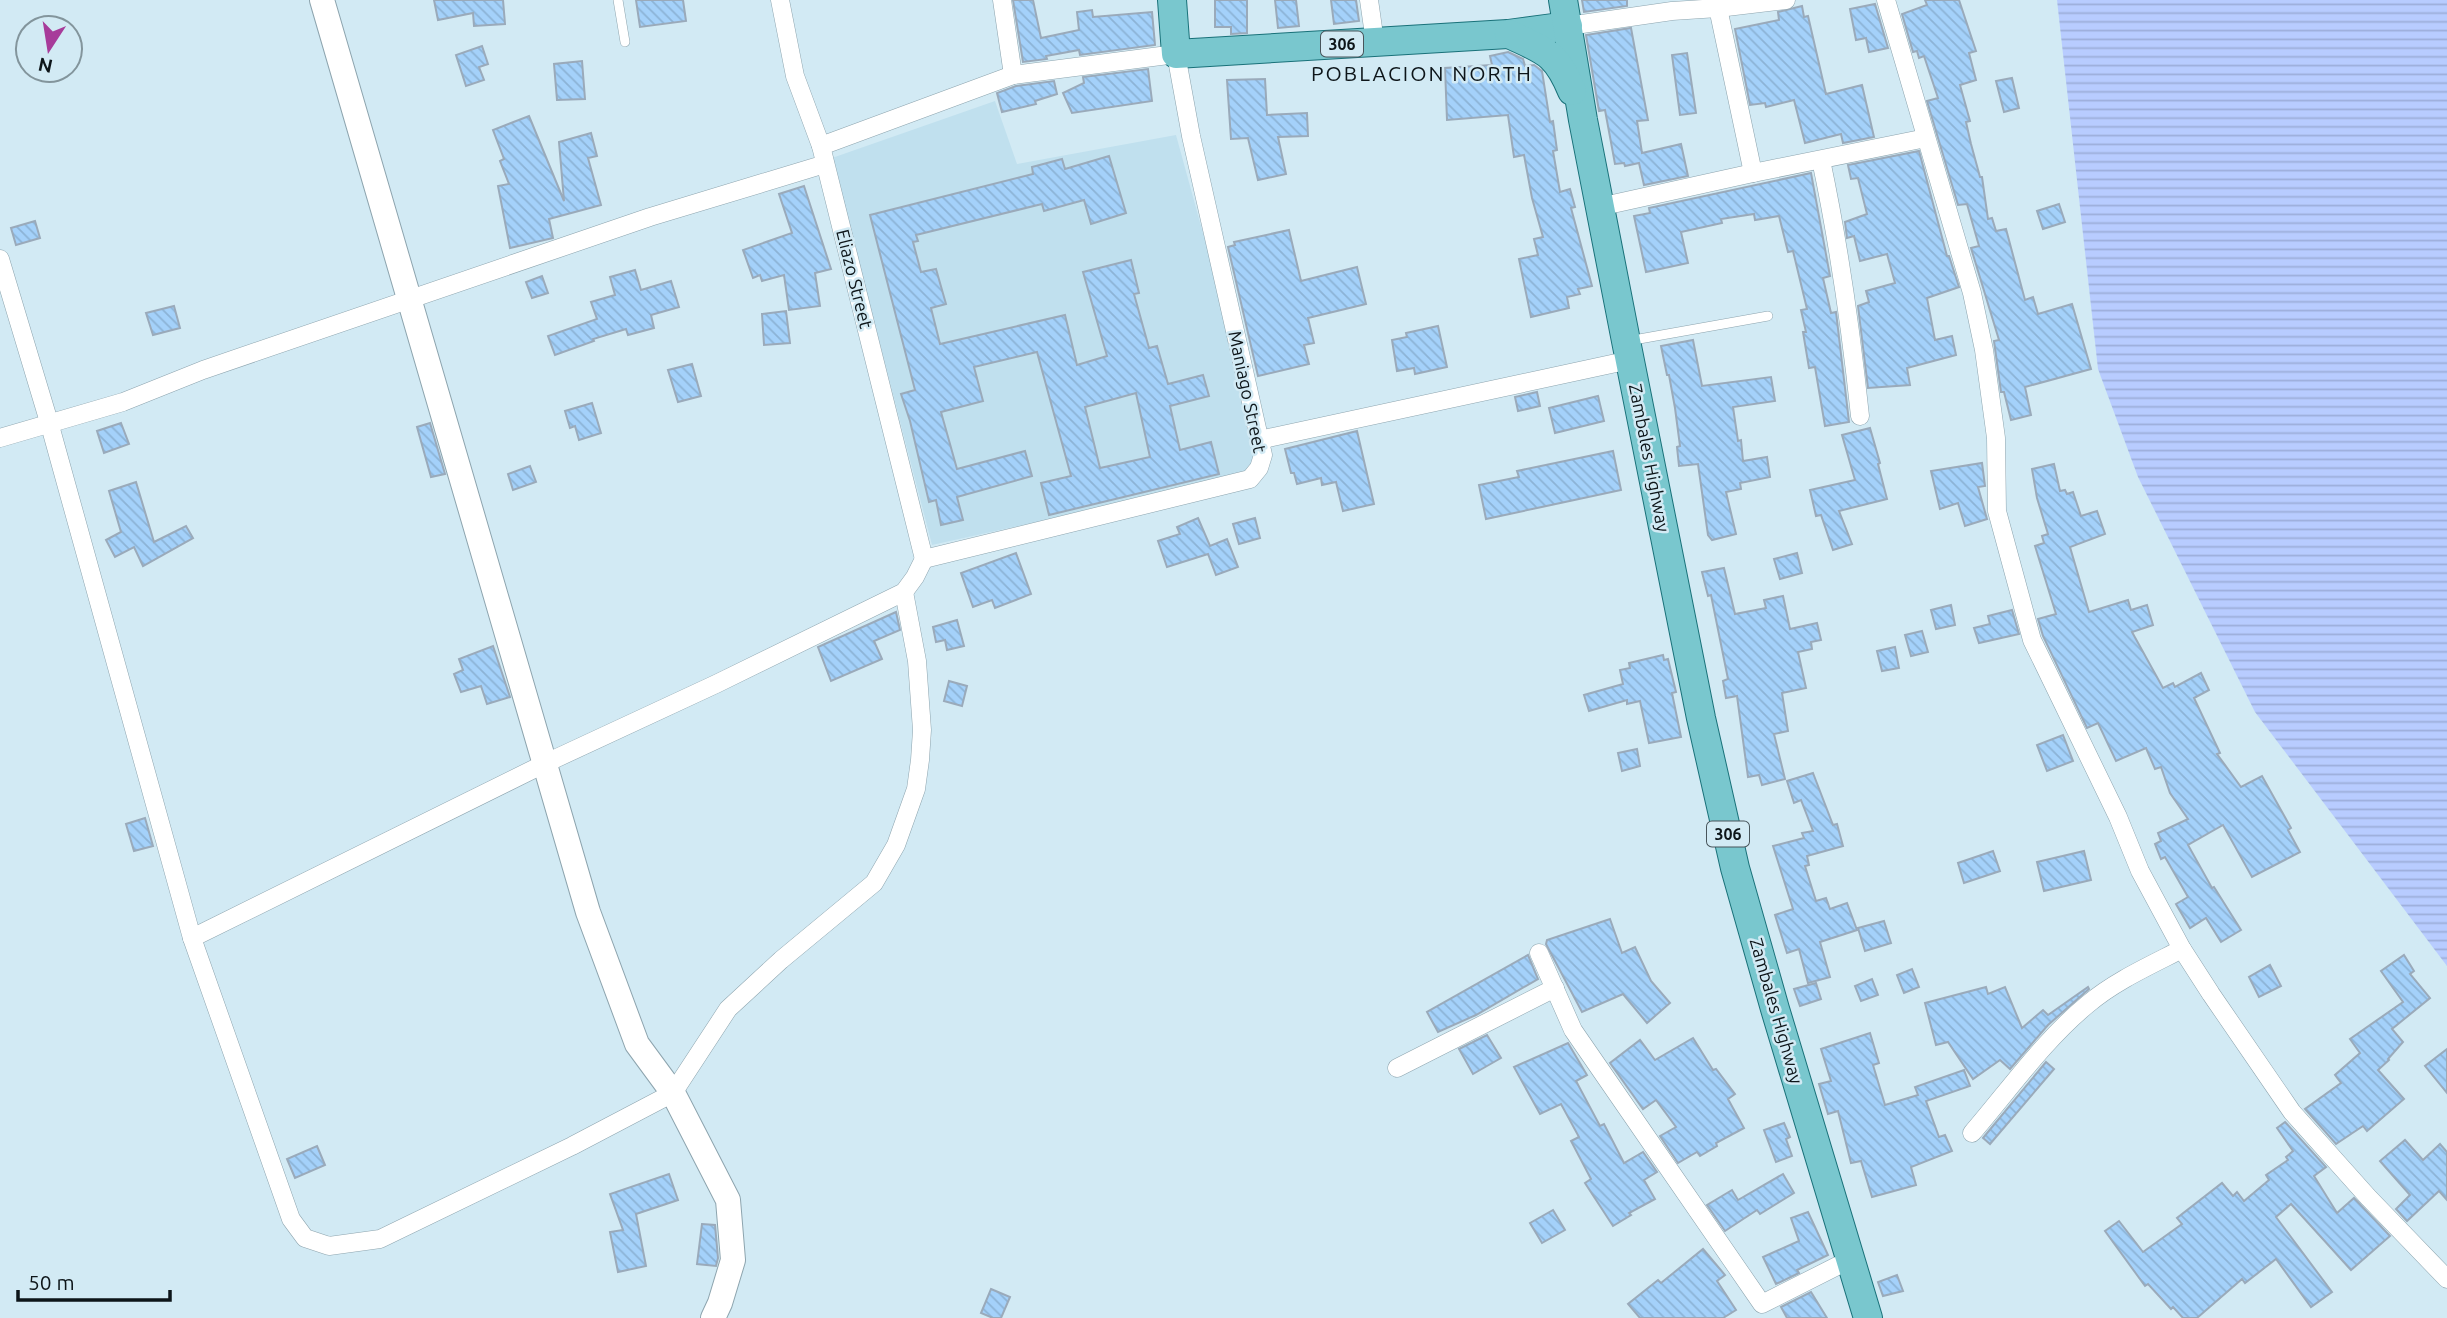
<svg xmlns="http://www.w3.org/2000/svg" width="2447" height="1318" font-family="Ubuntu,sans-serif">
	<defs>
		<pattern id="water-rules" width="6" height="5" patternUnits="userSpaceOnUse" patternTransform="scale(1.75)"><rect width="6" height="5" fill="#b8ccff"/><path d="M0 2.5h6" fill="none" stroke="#9daeda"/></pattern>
		<pattern id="building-back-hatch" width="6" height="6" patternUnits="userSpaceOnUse" patternTransform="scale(1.75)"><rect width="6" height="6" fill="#a4d1fa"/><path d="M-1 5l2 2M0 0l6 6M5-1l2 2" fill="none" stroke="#8cb3d6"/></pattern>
	</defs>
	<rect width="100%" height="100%" fill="#d2eaf4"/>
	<path fill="#c0e0ee" d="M995 101 1017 164 1176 135 1215 277 1259 459 1249 475 932 545 832 158Z"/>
	<path fill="url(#water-rules)" d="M2057 0H2447V966L2255 712 2138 477 2098 369Z"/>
	<g fill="url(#building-back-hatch)" stroke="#9aaaba" stroke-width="2" fill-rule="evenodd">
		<path d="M434 0H503L505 24 474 26 473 13 438 20Z"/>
		<path d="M636 0H683L686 21 640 27Z"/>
		<path d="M1013 0H1033L1041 38 1079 30 1077 12 1092 10 1093 17 1152 12 1155 45 1080 55 1079 50 1046 56 1047 59 1023 62Z"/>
		<path d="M1215 0H1247V33L1231 34V27H1215Z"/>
		<path d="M1275 0H1296L1299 26 1278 28Z"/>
		<path d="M1331 0H1356L1359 21 1334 24Z"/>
		<path d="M1582 0H1627V6L1584 12Z"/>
		<path d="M1925 0H1959L1976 51 1969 53 1976 80 1960 85 1970 121 1966 122 1971 144 1980 177H1982L1988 219 1992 218 1996 231 2006 229 2025 300 2033 297 2038 314 2072 304 2091 369 2025 387 2031 415 2011 420 2004 392H2001L1994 341 1999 340 1971 248 1979 246 1967 204 1958 205 1927 101 1938 98 1924 56 1919 58 1917 51 1913 52 1902 14 1927 5Z"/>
		<path d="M1875 4 1888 48 1869 52 1866 38 1856 40 1850 9Z"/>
		<path d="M1802 6 1804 17 1808 16 1826 94 1862 85 1874 137 1843 143 1841 134 1805 143 1794 100 1766 107 1765 103 1750 105 1735 29 1779 20 1778 12Z"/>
		<path d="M1631 28 1648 120 1637 121 1642 153 1681 144 1688 176 1644 185 1639 163 1625 166 1624 163 1615 164 1605 110 1599 111 1586 35Z"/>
		<path d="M482 46 488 64 479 67 484 80 466 86 456 55Z"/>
		<path d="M1508 52 1523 59 1525 66 1534 65 1542 71 1550 122 1553 121 1557 150 1553 151 1560 192 1570 189 1575 207 1571 208 1592 286 1578 289 1580 294 1567 297 1569 308 1531 317 1519 259 1538 255 1534 239 1543 237 1532 198 1524 155 1514 157 1508 115 1447 120 1445 68 1492 65 1490 56Z"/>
		<path d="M1687 53 1696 113 1680 115 1672 55Z"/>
		<path d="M582 61 585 99 557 100 554 64Z"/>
		<path d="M1148 69 1152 101 1072 113 1063 93 1084 83 1083 77Z"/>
		<path d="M2012 78 2019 108 2004 112 1996 81Z"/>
		<path d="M1265 79 1267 115 1307 113 1308 136 1278 137 1286 174 1258 180 1248 138 1231 139 1227 80Z"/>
		<path d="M1054 81 1057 94 1035 101 1036 104 1002 112 997 93 1016 86Z"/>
		<path d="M529 116 564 201 559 142 591 133 597 156 588 158 601 205 549 219 553 238 510 248 498 186 509 184 500 161 504 159 493 130Z"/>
		<path d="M1919 151 1947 256H1949L1959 287 1927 298 1935 340 1952 336 1956 355 1907 368 1910 385 1868 388 1858 306 1869 302 1866 291 1895 283 1887 254 1860 261 1854 236 1847 238 1845 222 1867 214 1858 178 1851 179 1848 165Z"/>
		<path d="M1109 156 1126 213 1091 224 1084 200 1044 211 1042 204 916 235 918 241 913 242 921 272 936 269 946 304 931 308 940 344 1065 315 1077 365 1107 356 1083 272 1131 260 1139 293 1134 294 1149 348 1157 346 1168 384 1203 375 1209 396 1170 406 1180 450 1211 442 1219 474 1049 515 1041 483 1071 476 1037 352 974 367 983 401 941 412 957 469 1025 451 1032 476 957 497 963 520 941 525 936 500 929 502 910 421 901 394 915 390 870 215 1033 174 1032 167 1062 159 1065 169ZM1136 393 1150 457 1100 468 1085 407Z"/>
		<path d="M1811 173 1830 276 1823 278 1831 313 1836 312 1849 422 1825 426 1815 367 1809 368 1803 332H1806L1801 310 1807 309 1793 251 1788 252 1779 216 1755 220 1754 214 1721 219 1722 223 1681 232 1688 263 1646 272 1634 216 1650 213 1649 208Z"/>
		<path d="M804 186 831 269 815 273 820 306 789 310 784 275 762 281 760 275 753 278 743 250 792 233 779 194Z"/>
		<path d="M2059 204 2065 222 2043 229 2037 211Z"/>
		<path d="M35 221 40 238 16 245 11 228Z"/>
		<path d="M1289 230 1301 281 1357 267 1366 304 1308 318 1314 343 1304 345 1309 364 1258 376 1228 247 1235 245 1234 242Z"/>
		<path d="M635 270 641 290 671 281 679 307 651 315 654 328 628 335 626 329 593 339 594 341 555 355 548 336 597 319 591 302 615 295 610 277Z"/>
		<path d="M542 276 548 293 532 298 526 282Z"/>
		<path d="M174 306 180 328 153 335 146 313Z"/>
		<path d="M786 311 790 343 764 345 762 314Z"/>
		<path d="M1438 326 1447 367 1415 374 1414 368 1397 371 1392 340 1407 337 1406 333Z"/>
		<path d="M1693 340 1702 386 1771 377 1775 401 1733 407 1738 441 1741 440 1743 461 1767 457 1770 477 1740 483 1741 489 1726 492 1736 534 1712 540 1708 535 1698 464 1679 466 1677 447 1680 446 1675 408 1669 375H1667L1661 346Z"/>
		<path d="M692 364 701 396 678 402 668 370Z"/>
		<path d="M1537 392 1540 406 1518 411 1515 397Z"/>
		<path d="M1598 396 1604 421 1555 433 1549 408Z"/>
		<path d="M592 403 601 433 579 440 575 426 570 428 565 411Z"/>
		<path d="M121 423 129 444 104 453 97 431Z"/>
		<path d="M430 423 445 474 431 477 417 427Z"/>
		<path d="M1870 428 1880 463 1878 464 1887 499 1839 511 1852 544 1833 550 1821 515 1816 516 1810 490 1855 480 1842 435Z"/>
		<path d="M1357 431 1374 504 1343 511 1336 482 1322 485 1321 478 1297 484 1294 473H1291L1285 449Z"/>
		<path d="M1613 451 1621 490 1486 519 1479 485 1519 477 1517 471Z"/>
		<path d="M1982 463 1985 486 1978 487 1987 519 1965 526 1958 503 1940 509 1931 471Z"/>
		<path d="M2054 464 2060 491 2065 490 2067 494 2073 492 2081 516 2097 511 2105 534 2070 547 2089 612 2128 600 2131 610 2147 605 2153 625 2132 632 2163 688 2173 683 2175 687 2201 673 2209 690 2194 698 2220 753 2217 754 2241 787 2262 776 2291 828 2288 830 2300 852 2252 877 2223 825 2188 845 2212 888 2214 887 2241 930 2221 942 2206 918 2190 928 2176 904 2188 897 2165 857 2161 859 2155 844 2161 841 2158 833 2188 819 2170 793 2161 767 2155 769 2146 748 2116 761 2098 723 2087 728 2043 636 2038 619 2056 614 2035 546 2044 543 2042 536 2048 534 2037 498 2032 469Z"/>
		<path d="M530 466 536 482 513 490 508 474Z"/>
		<path d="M136 482 154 542 186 526 193 538 143 566 134 547 115 557 106 540 121 532 109 491Z"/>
		<path d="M1198 518 1210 546 1227 539 1238 567 1216 575 1208 554 1167 567 1158 541 1180 534 1177 527Z"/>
		<path d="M1255 518 1260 538 1239 544 1233 524Z"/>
		<path d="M1016 553 1031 594 995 608 992 600 973 607 961 573Z"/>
		<path d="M1797 553 1802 573 1780 579 1774 559Z"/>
		<path d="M1724 568 1735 614 1766 608 1764 600 1783 596 1790 629 1817 623 1821 640 1811 642 1812 649 1798 652 1806 688 1782 693 1788 731 1774 734 1785 779 1762 785 1759 775 1748 777 1737 696 1726 698 1723 681 1728 679 1711 595 1708 596 1702 572Z"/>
		<path d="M1951 605 1955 625 1936 629 1931 610Z"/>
		<path d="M2012 610 2019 634 1979 643 1974 628 1990 624 1988 616Z"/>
		<path d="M896 612 900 630 874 641 882 659 831 681 818 647Z"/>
		<path d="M957 620 964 646 947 650 945 640 936 642 933 627Z"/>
		<path d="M1922 631 1928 652 1911 656 1905 635Z"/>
		<path d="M493 646 510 697 487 704 481 686 461 692 454 674 463 670 459 659Z"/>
		<path d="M1895 647 1899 668 1882 671 1877 651Z"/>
		<path d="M1663 655 1664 660 1668 659 1676 692 1672 693 1681 737 1649 743 1640 701 1627 704V700L1589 711 1584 695 1623 684 1620 670 1630 668 1629 663Z"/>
		<path d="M949 681 967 686 962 706 944 701Z"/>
		<path d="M2063 735 2073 761 2047 771 2037 745Z"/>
		<path d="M1637 749 1640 766 1622 771 1618 753Z"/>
		<path d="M1813 773 1833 825 1837 824 1843 846 1807 856 1809 865 1805 866 1816 901 1826 898 1830 909 1847 903 1857 930 1820 942 1830 977 1808 983 1799 949 1787 953 1775 915 1793 909 1773 846 1804 838 1802 833 1813 831 1801 800 1794 803 1787 781Z"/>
		<path d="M145 818 153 846 134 851 126 824Z"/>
		<path d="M1993 851 2000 871 1964 883 1958 863Z"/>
		<path d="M2084 851 2091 880 2044 891 2037 862Z"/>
		<path d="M1610 919 1622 953 1635 947 1651 981 1670 1003 1647 1023 1623 994 1582 1012 1546 944 1547 940Z"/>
		<path d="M1884 921 1891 943 1865 951 1858 928Z"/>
		<path d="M1528 955 1538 979 1476 1015 1438 1032 1427 1012Z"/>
		<path d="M2404 955 2414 971 2410 974 2430 998 2392 1029 2403 1042 2388 1059 2389 1060 2378 1070 2404 1099 2367 1131 2363 1126 2336 1144 2305 1109 2341 1083 2335 1075 2360 1053 2350 1039 2403 1002 2381 971Z"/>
		<path d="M2270 965 2281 986 2259 997 2249 977Z"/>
		<path d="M1912 969 1919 987 1904 993 1897 975Z"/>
		<path d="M1872 979 1878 995 1861 1001 1855 986Z"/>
		<path d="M1816 983 1821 999 1800 1006 1794 989Z"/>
		<path d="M1986 987 1988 994 2005 987 2022 1028 2043 1010 2048 1015 2088 987 2089 989 2048 1025 2010 1069 2000 1060 1973 1079 1948 1042 1936 1045 1925 1003Z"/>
		<path d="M1870 1033 1879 1063 1873 1065 1885 1105 1918 1095 1915 1087 1964 1070 1970 1086 1926 1101 1939 1137 1945 1135 1952 1151 1911 1167 1916 1185 1872 1197 1861 1161 1851 1163 1838 1111 1828 1114 1819 1084 1831 1081 1821 1049Z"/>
		<path d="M1487 1035 1501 1058 1473 1074 1459 1049Z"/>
		<path d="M1693 1038 1713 1070 1716 1069 1735 1094 1728 1099 1744 1128 1716 1143 1717 1146 1700 1156 1697 1152 1678 1163 1660 1136 1676 1127 1656 1100 1643 1109 1610 1063 1640 1040 1655 1060Z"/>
		<path d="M1568 1043 1587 1075 1576 1081 1600 1126 1604 1124 1624 1163 1643 1152 1657 1172 1644 1180 1655 1199 1629 1213 1631 1215 1613 1226 1585 1183 1591 1179 1571 1141 1579 1137 1561 1104 1540 1114 1514 1067Z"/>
		<path d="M2447 1049V1093L2425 1066Z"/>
		<path d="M2046 1062 2054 1069 1990 1144 1983 1138Z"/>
		<path d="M2285 1122 2326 1167 2314 1176 2337 1213 2354 1198 2390 1236 2351 1270 2291 1204 2276 1217 2332 1292 2311 1307 2276 1259 2245 1283 2242 1279 2197 1318H2183L2173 1307 2171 1309 2148 1284 2145 1286 2105 1231 2119 1221 2143 1252 2182 1224 2177 1218 2222 1183 2233 1196 2237 1192 2244 1201 2269 1180 2266 1175 2288 1160 2286 1157 2293 1151 2277 1128Z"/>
		<path d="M1784 1123 1790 1137 1786 1139 1792 1156 1776 1162 1764 1130Z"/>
		<path d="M2405 1140 2423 1160 2440 1144 2447 1152V1200L2439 1191 2407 1221 2396 1209 2410 1195 2380 1161Z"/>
		<path d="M317 1146 325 1165 295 1178 287 1159Z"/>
		<path d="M669 1174 678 1200 636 1214 646 1266 618 1272 610 1232 623 1230 610 1194Z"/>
		<path d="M1783 1174 1794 1193 1760 1214 1757 1210 1725 1231 1707 1205 1732 1190 1738 1200Z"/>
		<path d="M1553 1210 1565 1230 1542 1243 1530 1223Z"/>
		<path d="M1808 1212 1828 1255 1797 1270 1799 1273 1776 1284 1763 1257 1799 1241 1791 1218Z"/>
		<path d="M702 1224 715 1225 718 1258 716 1266 697 1264Z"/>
		<path d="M1703 1249 1725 1275 1717 1281 1736 1310 1723 1318H1640L1628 1304 1658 1280 1661 1283Z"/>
		<path d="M1897 1275 1903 1291 1883 1296 1878 1282Z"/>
		<path d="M991 1289 1010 1297 1001 1318H993L981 1313Z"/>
		<path d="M1811 1292 1827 1318H1787L1781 1307Z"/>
	</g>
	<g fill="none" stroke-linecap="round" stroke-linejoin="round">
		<g stroke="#8da4ae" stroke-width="10">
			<g id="lane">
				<path d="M618 0 625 42"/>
				<path d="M1628 341 1768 316"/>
			</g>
		</g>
		<g stroke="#8da4ae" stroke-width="19">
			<g id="street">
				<path d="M780 0 795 76 821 146 924 559"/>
				<path d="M1002 0 1013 75"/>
				<path d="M1369 0 1375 42"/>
				<path d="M1886 0 1972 293 1984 350 1996 438 1997 511 2032 640 2118 817 2140 871 2182 949 2211 994 2292 1112 2368 1197 2447 1279"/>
				<path d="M1718 8 1753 173"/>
				<path d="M1568 26 1672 11 1718 8 1786 0"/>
				<path d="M821 146 1013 75 1176 54 1191 136 1263 455 1259 468 1250 479 924 559"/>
				<path d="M1821 160C1839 245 1851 330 1860 416"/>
				<path d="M1599 207 1753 173 1926 138"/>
				<path d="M0 259 49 422 192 938 291 1219 305 1238 329 1246 380 1239 572 1146 673 1093 728 1009 781 960 874 883 896 845 916 789 920 760 922 730 917 661 904 592"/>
				<path d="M0 438 123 402 203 370 650 217 825 164"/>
				<path d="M1259 440 1630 360"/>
				<path d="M192 938 546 763 716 684 904 592 915 577 924 559"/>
				<path d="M1539 953 1573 1030 1762 1304 1851 1259"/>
				<path d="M1397 1068 1555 988"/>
				<path d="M1972 1133C2009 1090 2044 1040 2088 1004 2115 981 2151 965 2182 949"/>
			</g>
		</g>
		<g stroke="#8da4ae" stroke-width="26">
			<path id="secondary" d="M322 0 588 912 637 1044 673 1093 728 1200 733 1260 720 1303 713 1318"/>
		</g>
		<g stroke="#197179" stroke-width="30">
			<g id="primary">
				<path d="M1172 0 1176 54 1508 34 1568 26"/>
				<path d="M1563 0 1583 120 1626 341 1701 718 1735 868 1775 1009 1868 1318"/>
				<path d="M1509 34C1545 51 1556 52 1572 91"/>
			</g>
		</g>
		<use href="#lane" stroke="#fff" stroke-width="9"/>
		<use href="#street" stroke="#fff" stroke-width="18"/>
		<use href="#secondary" stroke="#fff" stroke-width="24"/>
		<use href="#primary" stroke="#79c7ce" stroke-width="28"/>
	</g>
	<g text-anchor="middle" stroke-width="5" stroke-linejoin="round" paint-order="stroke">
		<g fill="#d2eaf4" stroke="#48555b" stroke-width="2">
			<rect x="1321" y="31.5" width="42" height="25" rx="5"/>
			<rect x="1707" y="821.5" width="42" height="25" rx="5"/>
		</g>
		<g font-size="16" font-weight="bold" fill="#0d1519">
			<text x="1342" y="50">306</text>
			<text x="1728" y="840">306</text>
		</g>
		<g font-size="18" fill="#0d1519" stroke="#d2eaf4">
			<text transform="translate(854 279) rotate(76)" y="6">Eliazo Street</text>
			<text transform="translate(1247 392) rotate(78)" y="6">Maniago Street</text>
			<text transform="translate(1649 458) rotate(79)" y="6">Zambales Highway</text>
			<text transform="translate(1776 1011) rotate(74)" y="6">Zambales Highway</text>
		</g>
		<g font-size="21" letter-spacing="2" fill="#0d1519" stroke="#d2eaf4">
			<text x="1422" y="81">POBLACION NORTH</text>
		</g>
	</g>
	<g transform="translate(49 49) rotate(192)"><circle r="33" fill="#d2eaf4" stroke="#83959c" stroke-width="2"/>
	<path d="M0-5L12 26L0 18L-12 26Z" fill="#a73b9a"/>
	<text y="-10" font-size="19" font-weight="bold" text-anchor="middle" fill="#0d1519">N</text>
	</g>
	<path d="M18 1290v10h152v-10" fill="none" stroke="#0d1519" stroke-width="3.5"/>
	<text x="28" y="1290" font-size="21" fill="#0d1519" stroke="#d2eaf4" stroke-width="5" paint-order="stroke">50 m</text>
</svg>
